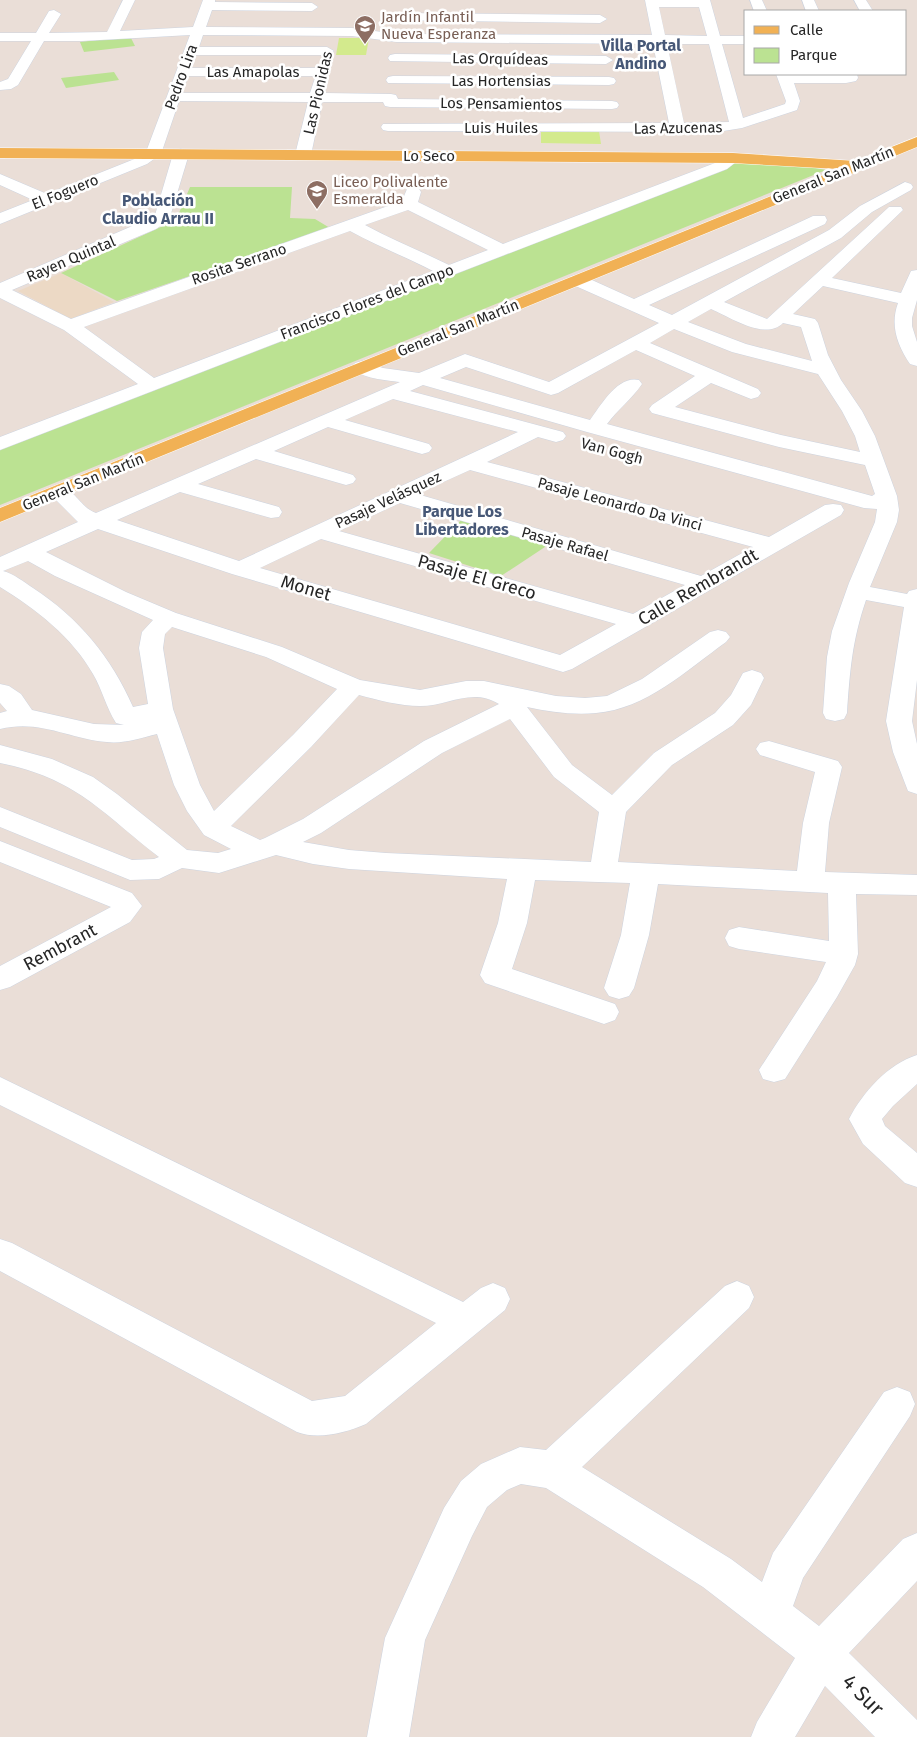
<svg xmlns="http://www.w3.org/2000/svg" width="917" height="1737" font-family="'Fira Sans',sans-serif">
	<rect width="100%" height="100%" fill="#eaded7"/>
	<path fill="#ecd9c5" d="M61 273 114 302 71 319 18 291Z"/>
	<g fill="#bbe292">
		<path d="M130 36 135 46 84 52 80 42Z"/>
		<path d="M114 72 119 80 66 88 61 78Z"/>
		<path d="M735 162 800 165 826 170 0 505V446Z"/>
		<path d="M190 187H292L290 218 315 219 330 228 117 301 61 273 176 220Z"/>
		<path d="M464 517 551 543 501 576 429 553Z"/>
	</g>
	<g fill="#d3ea8d">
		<path d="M339 38H369L366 55H336Z"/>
		<path d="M541 130 599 131 601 144 541 143Z"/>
	</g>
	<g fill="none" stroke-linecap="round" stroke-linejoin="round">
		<g stroke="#cdd4e0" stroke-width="1">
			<g id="minor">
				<path d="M123 0H135L120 31 193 27 203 0H215V2L312 3 318 7 312 11 212 10 206 27 352 28 397 34 652 35 645 0H710L720 36H746V44H722L743 118 785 104 786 101 776 74H857L858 78 856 81 846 83H794L800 101 797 110 742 128 717 132 388 131 383 130 381 127 383 124 669 123 653 44 397 42 352 36 203 35 199 47H327L334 51 327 55H196L191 68H322L329 72 322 76H188L182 93H310L315 78H325L327 81 324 93 391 94 396 95 398 99 612 101 617 102 619 105 617 108 612 109 390 107 385 106 383 102H322L311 155 308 158H298L295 155 308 102 179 101 161 154 147 164 0 224V213L33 200 0 185V174L47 194 137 158 146 152 190 35 82 41H44L18 85 11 89 0 90V82L8 79 31 41H0V33H36L49 11 54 10 61 14 49 33 107 32ZM659 7H699L707 36 665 35ZM667 44H709L729 122 684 123Z"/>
				<path d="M750 0H762L767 11H754Z"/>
				<path d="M802 0H814L819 11H806Z"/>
				<path d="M854 0H866L873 11H860Z"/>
				<path d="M399 13 600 15 607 19 600 23 394 20 392 17 394 14Z"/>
				<path d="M395 54 606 56 613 60 606 64 390 61 388 58 390 55Z"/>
				<path d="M393 76 609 77 614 78 616 81 614 84 609 85 388 83 386 80 388 77Z"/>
				<path d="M181 149 186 151 189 154 169 220 156 229 12 290 71 319 402 201 407 189H419L421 192 418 202 503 244 715 163 728 155H738L741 158 727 169 0 450V437L138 384 64 330 0 298V283L144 221 155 215 173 154 176 151ZM408 210 488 250 449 265C421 251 392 240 365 225ZM350 231C377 246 406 257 433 271L154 378 84 327Z"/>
				<path d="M905 182 911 184 913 187 911 190 872 212 841 238 724 302 767 319 889 207H901L903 210 832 278 901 293 911 271 917 270V300L912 318V326L917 342V366L910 364C897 345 890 325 898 303L823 286 793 314 815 319 818 323 828 355 841 380 862 411 875 436 897 496 899 510 897 522 870 587 907 594 909 591 917 589V680L912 721 917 744V794L908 791 893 752 886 721 904 607 866 600C852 641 850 670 847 713L844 719 835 721 826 719 823 713 827 657 832 631 849 583 875 522 877 509 864 508 587 432 423 385 410 391 563 432 566 436 563 440 556 442 538 437 487 462 769 537 825 505 833 504 841 505 844 510 841 515 572 669 563 672 232 574 98 529 46 552 126 592 176 613 282 647 360 680 420 690 466 681H484L556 696 585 698 607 696 642 679 710 632 718 630 726 632 730 637 726 642C687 670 646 709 596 713 573 715 550 712 527 707L572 765 612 795 654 753 715 713 731 695 743 673 752 670 761 673 764 678 751 705 733 725 672 765 626 812 618 862 797 871 803 823 815 772 760 755 756 749 760 743 769 741 838 761 842 767 829 823 825 872 917 875V895L856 894 858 954 855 965 837 997 785 1079 774 1082 763 1079 759 1070 817 981 826 962 739 949 729 946 725 938 729 930 739 927 829 941 828 893 658 884 649 935 634 988 629 996 619 999 609 996 604 988 621 935 630 883 535 880 527 923 512 969 615 1004 619 1012 615 1020 604 1024 485 983 480 975 498 923 507 879 349 869 313 864 276 855 219 873 182 868 159 879 130 880 0 827V807L132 860 154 859 159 857C101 812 76 778 0 763V745L52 759 93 777 117 794 187 850 218 853 231 849 204 835 187 811 174 785 157 734C141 738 123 744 107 742 69 739 40 719 0 729V713L7 711 0 703V684L9 686 21 694 32 710 94 724 124 725 116 723C106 707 102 689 93 674 72 637 36 609 0 587V557L78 522 48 492 52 488C73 482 78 507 96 513L400 382C386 380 361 379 352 367L355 363 362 361 383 368 419 373 465 354 549 382 659 323 571 284 568 280 571 276 577 275 583 276 634 299 813 216H825L827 220 825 224 649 305 672 315 829 230 860 206ZM711 309C730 317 765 341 783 323L801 327 812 361 746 344 688 322ZM674 329 732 352 818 374 842 411 855 436 860 452 781 435 675 407 711 383 751 399 758 397 761 393 758 389 650 343ZM636 350 695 376 652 405 649 409 652 413 779 447 865 465 875 494 872 496 607 424C617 410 632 399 642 384L639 380C618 375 601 405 590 420L440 378 466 367 551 395 558 393ZM393 399 518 432 239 561 117 520 180 492 271 518 279 517 282 512 279 507 198 484 256 459 339 483 346 485 353 483 356 479 353 475 274 451 328 427 422 454 429 452 432 448 429 444 345 420ZM470 470 753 547 701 576 417 494ZM400 503 685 585 633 614 339 531ZM321 539 616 624 560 655 260 568ZM28 561 55 576 153 620 142 632 139 648 148 704 133 707C111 657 79 618 33 588 24 582 14 574 3 571ZM172 627 266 657 337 689 293 735 214 811 200 785 173 709 163 648 165 634ZM359 695C378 700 400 706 420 706 449 706 471 687 499 704L424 741 303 819 265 838 260 840 231 826 311 747ZM510 719 554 777 599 812 591 862 386 853 349 850 303 842 321 833 442 753Z"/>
				<path d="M0 841 132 893 142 906 130 922 10 987 0 990V966L111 907 0 862Z"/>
				<path d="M917 1055V1084L893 1106 882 1119 885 1126 917 1153V1187L905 1183 863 1144 849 1119C863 1092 888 1064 917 1055Z"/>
				<path d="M0 1077 463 1302 481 1288 493 1283 505 1288 510 1299 505 1310 366 1424C345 1433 318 1440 297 1432L0 1271V1239L12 1243 312 1401 345 1396 436 1323 0 1105Z"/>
				<path d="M737 1281 749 1286 754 1297 749 1308 582 1467 731 1559 762 1582 773 1553 884 1392 897 1387 910 1392 915 1404 910 1416 803 1578 793 1606 819 1626 903 1539 917 1533V1581L849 1653 917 1720V1737H875L825 1686 795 1737H751L757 1722 795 1658 703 1587 546 1488 521 1484 507 1490 487 1507 472 1536 425 1640 409 1737H367L385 1638 444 1508 461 1481 481 1464 520 1447 546 1450 725 1286Z"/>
			</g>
		</g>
		<g stroke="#fff" stroke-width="1">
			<path id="major" d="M917 137V147L0 522V508L838 169 733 163 0 158V148L733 153 856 161Z"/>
		</g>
		<use href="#minor" fill="#fff" fill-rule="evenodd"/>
		<use href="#major" fill="#f1b155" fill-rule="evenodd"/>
	</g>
	<defs>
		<g id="school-pin" transform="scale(1.125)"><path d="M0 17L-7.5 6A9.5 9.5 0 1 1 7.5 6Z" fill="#8d6e63" stroke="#fff"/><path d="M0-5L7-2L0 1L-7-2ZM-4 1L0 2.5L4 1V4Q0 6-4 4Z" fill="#fff"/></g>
	</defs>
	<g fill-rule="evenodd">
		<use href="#school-pin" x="365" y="26"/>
		<use href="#school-pin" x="317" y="191"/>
	</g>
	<g text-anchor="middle" stroke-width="5" stroke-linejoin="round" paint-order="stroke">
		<g font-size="15" fill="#785e54" stroke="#fff" text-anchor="start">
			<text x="381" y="22">Jardín Infantil<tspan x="381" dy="17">Nueva Esperanza</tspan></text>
			<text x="333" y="187">Liceo Polivalente<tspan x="333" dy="17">Esmeralda</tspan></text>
		</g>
		<g font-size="15" fill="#262626" stroke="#fff">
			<text transform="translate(500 59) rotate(1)" y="5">Las Orquídeas</text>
			<text x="253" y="77">Las Amapolas</text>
			<text transform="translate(181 77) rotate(-70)" y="5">Pedro Lira</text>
			<text x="501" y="86">Las Hortensias</text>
			<text transform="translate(318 93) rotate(-77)" y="5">Las Pionidas</text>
			<text transform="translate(501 104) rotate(1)" y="5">Los Pensamientos</text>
			<text x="501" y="133">Luis Huiles</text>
			<text transform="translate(678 128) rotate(-1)" y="5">Las Azucenas</text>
			<text x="429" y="161">Lo Seco</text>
			<text transform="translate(833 175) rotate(-22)" y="5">General San Martín</text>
			<text transform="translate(65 192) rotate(-22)" y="5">El Foguero</text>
			<text transform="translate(71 259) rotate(-23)" y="5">Rayen Quintal</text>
			<text transform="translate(239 264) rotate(-19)" y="5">Rosita Serrano</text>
			<text transform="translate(367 302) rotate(-21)" y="5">Francisco Flores del Campo</text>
			<text transform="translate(458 328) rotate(-22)" y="5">General San Martín</text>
			<text transform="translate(612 451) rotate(15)" y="5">Van Gogh</text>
			<text transform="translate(83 482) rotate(-22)" y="5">General San Martín</text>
			<text transform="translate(388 500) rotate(-25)" y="5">Pasaje Velásquez</text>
			<text transform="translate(620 504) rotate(15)" y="5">Pasaje Leonardo Da Vinci</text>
			<text transform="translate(565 544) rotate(16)" y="5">Pasaje Rafael</text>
		</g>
		<g font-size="16" font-weight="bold" fill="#475877" stroke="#fff">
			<text x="641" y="51">Villa Portal<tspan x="641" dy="18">Andino</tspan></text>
			<text x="158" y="206">Población<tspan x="158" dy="18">Claudio Arrau II</tspan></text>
			<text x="462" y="517">Parque Los<tspan x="462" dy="18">Libertadores</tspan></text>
		</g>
		<g font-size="18" fill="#262626" stroke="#fff">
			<text transform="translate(477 577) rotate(16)" y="6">Pasaje El Greco</text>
			<text transform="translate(698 587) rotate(-30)" y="6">Calle Rembrandt</text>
			<text transform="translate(306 588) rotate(16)" y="6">Monet</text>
			<text transform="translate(60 947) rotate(-28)" y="6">Rembrant</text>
		</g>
		<g font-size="21" fill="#262626" stroke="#fff">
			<text transform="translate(863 1695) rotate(45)" y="7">4 Sur</text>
		</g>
	</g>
	<rect x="744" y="10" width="162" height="65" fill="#ffffff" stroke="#a8a8a8"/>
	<rect x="754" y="26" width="25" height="8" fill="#f1b155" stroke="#a8a8a8"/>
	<text x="790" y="35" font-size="15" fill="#262626">Calle</text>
	<rect x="754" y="48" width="25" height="15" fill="#bbe292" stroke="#a8a8a8"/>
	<text x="790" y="60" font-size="15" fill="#262626">Parque</text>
</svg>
